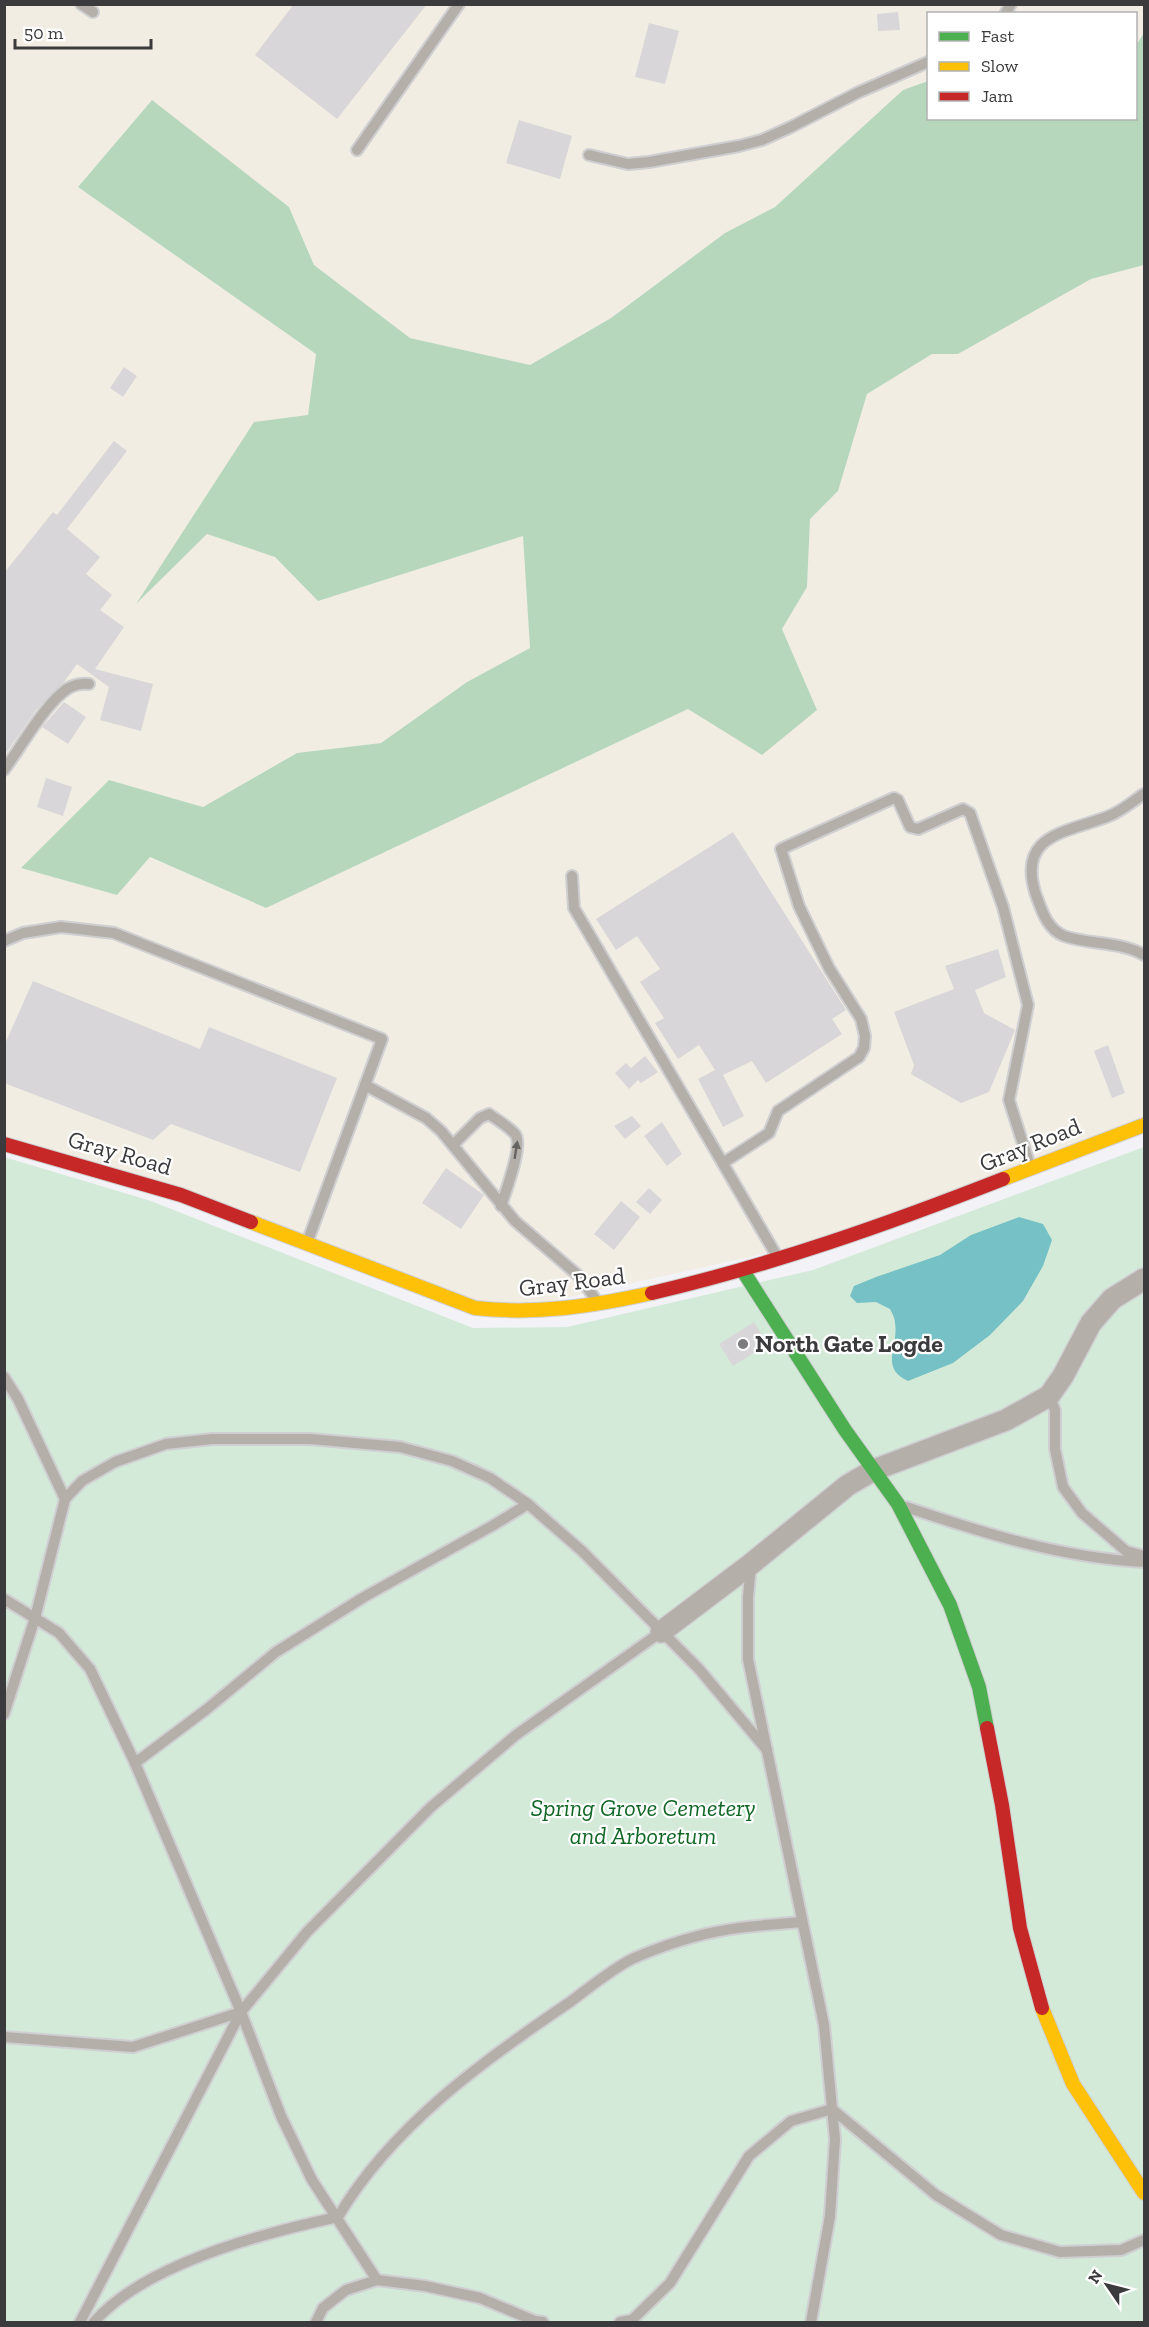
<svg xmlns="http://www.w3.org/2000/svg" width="1149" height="2327" font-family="'Zilla Slab',serif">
	<rect width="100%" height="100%" fill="#f3f3f7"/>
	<path fill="#f2ede3" d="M4 5H1144V33L1136 45V14H928V81L903 90 775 207 725 233 610 318 530 365 410 338 314 265 289 207 151 101 78 187 316 354 308 416 139 601 207 534 275 557 318 601 523 536 530 648 467 682 381 743 297 753 203 807 109 780 22 868 117 895 149 857 266 908 688 709 817 710 782 629 807 587 810 519 838 491 867 394 932 354H958L1091 279 1144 265V1125L872 1230 501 1312 5 1144Z"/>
	<path fill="#d4ead8" d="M1144 1147V2322H5L4 1157 151 1201 473 1328 567 1327 813 1270Z"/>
	<path fill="#b7d7bc" d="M1144 33V265L1091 279 958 354H932L867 394 838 491 810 519 807 587 782 629 817 710 762 755 688 709 266 908 150 857 117 895 21 868 109 780 203 807 297 753 381 743 467 682 530 648 523 536 318 601 275 557 207 534 136 604 254 422 308 415 316 354 78 187 152 100 289 207 314 265 410 338 530 365 611 318 725 233 775 207 903 90 928 81V118H1136V45Z"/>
	<path fill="#75c1c5" d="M1019 1217 1043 1224 1052 1240 1043 1266 1023 1301 990 1335 953 1363 908 1381C879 1368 899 1346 895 1323 895 1318 892 1313 890 1309L876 1302 857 1303 850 1296 854 1286 876 1277 940 1255 971 1235Z"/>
	<g fill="#d8d6d8">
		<path d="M294 4H427L337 119 255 55Z"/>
		<path d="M898 12 900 30 878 31 877 14Z"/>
		<path d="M649 23 679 31 665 84 635 77Z"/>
		<path d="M519 120 572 136 560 179 506 163Z"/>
		<path d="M124 367 137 376 123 397 110 388Z"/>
		<path d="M114 441 127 451 67 529 100 557 86 574 112 595 100 610 124 627 95 669 153 684 141 731 100 720 109 687 77 664 64 682 36 710 4 756V573L53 512 57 515Z"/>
		<path d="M64 702 86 717 68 744 42 727Z"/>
		<path d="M46 778 72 787 63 816 37 807Z"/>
		<path d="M733 832 846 1010 832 1019 842 1034 766 1083 752 1061 723 1075 744 1116 723 1127 698 1079 715 1070 699 1045 678 1059 655 1023 664 1018 640 982 660 969 637 936 616 950 596 919Z"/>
		<path d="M998 949 1006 977 975 990 984 1013 1015 1030 989 1092 961 1103 911 1074 914 1065 894 1012 954 989 945 966Z"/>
		<path d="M33 981 200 1049 209 1027 337 1078 300 1172 171 1124 153 1140 4 1083V1046Z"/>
		<path d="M1108 1045 1125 1093 1112 1098 1094 1051Z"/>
		<path d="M645 1056 658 1072 641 1083 638 1080 629 1089 615 1073 626 1063 631 1068Z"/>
		<path d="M632 1116 641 1126 625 1139 614 1126Z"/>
		<path d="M662 1122 682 1154 667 1166 644 1136Z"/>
		<path d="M446 1168 484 1195 461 1229 422 1203Z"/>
		<path d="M649 1188 662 1200 650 1214 636 1202Z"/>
		<path d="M621 1201 640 1217 614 1250 594 1234Z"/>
		<path d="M754 1322 768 1344 733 1366 719 1344Z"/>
	</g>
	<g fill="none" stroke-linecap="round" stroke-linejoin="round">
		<g stroke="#cfcfd1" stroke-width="14">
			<g id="lane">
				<path d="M81 4 93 12"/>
				<path d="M1005 14 1011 4"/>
				<path d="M357 150 459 4"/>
				<path d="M589 155 628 164 649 162 739 146 762 140 791 127 857 93 928 62"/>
				<path d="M4 770C21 747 45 704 67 689 75 684 81 683 89 684"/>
				<path d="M1144 794C1133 801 1122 811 1109 816 1066 833 1016 834 1036 895 1042 911 1047 929 1064 936 1090 945 1120 941 1144 955"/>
				<path d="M572 876 574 908 778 1258"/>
				<path d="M4 941 23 933 61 927 114 933 382 1039 307 1243"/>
				<path d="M365 1085 426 1118 441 1131 515 1221 580 1277 598 1303"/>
				<path d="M453 1145 480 1118 489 1114C497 1120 508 1126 515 1134 524 1144 505 1193 501 1206"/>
				<path d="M723 1163 769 1133 778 1111 859 1057 864 1048 865 1036 861 1019 829 968 799 906 781 849 894 798 898 800 910 827 918 829 963 809 970 813 1003 907 1028 1005 1009 1100 1030 1166"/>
				<path d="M4 1377 18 1399 65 1499"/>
				<path d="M1049 1396 1055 1410V1449L1063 1487 1082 1513 1126 1551 1144 1556"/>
				<path d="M906 1507C983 1533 1062 1558 1144 1562"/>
				<path d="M751 1565 748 1597V1659L824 2025 835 2139 830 2216 811 2322"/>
				<path d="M4 1599 59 1633 90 1669 135 1763 241 2012 281 2116 312 2180 377 2280"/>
				<path d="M4 1714 35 1618 65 1499 82 1481 115 1462 166 1444 212 1439H310L400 1447 452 1461 490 1478 528 1504 582 1551 699 1669 767 1750"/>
				<path d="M135 1763 207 1709 276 1652 364 1597 492 1526 528 1504"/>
				<path d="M4 2037 133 2047 241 2012"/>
				<path d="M80 2322 241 2012 307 1932 431 1807 516 1735 661 1632"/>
				<path d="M94 2322C145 2264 263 2233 338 2217 391 2127 484 2060 570 2002 589 1988 613 1968 634 1958 653 1950 674 1942 694 1937 729 1927 766 1925 802 1922"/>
				<path d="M316 2322 323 2308 346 2290 377 2280 425 2286 480 2298 535 2321 543 2322"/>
				<path d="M620 2322 632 2320 670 2283 749 2156 791 2121 832 2109 936 2195 1001 2235 1060 2252 1121 2250 1144 2240"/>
			</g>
		</g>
		<g stroke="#cfcfd1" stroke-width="24">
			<path id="street" d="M661 1632 751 1564 848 1485 874 1470 1006 1420 1049 1396 1063 1376 1091 1323 1112 1299 1144 1279"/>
		</g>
		<g stroke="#cfcfd1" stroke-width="16">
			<path id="fast" d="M743 1271 845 1430 898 1504 950 1605 979 1687 987 1728"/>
		</g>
		<g stroke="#cfcfd1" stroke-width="16">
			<g id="slow">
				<path d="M1003 1179 1144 1125"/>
				<path d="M251 1222 475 1308C536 1315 593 1306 652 1293"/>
				<path d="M1042 2008 1073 2084 1144 2193"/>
			</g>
		</g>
		<g stroke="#cfcfd1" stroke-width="16">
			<g id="jam">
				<path d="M4 1144 181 1195 251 1222"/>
				<path d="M652 1293C772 1265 888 1224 1003 1179"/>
				<path d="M987 1728 1002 1805 1020 1928 1042 2008"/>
			</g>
		</g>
		<use href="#lane" stroke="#b4afa8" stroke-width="10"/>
		<use href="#street" stroke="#b4afa8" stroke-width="21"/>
		<use href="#fast" stroke="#4caf50" stroke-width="14"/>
		<use href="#slow" stroke="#ffc107" stroke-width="14"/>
		<use href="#jam" stroke="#c62828" stroke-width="14"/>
	</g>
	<defs><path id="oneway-solid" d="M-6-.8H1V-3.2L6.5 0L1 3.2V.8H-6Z" transform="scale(1.5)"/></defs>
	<use fill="#656462" href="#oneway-solid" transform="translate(516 1150) rotate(-81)"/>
	<circle fill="#7b7b7e" stroke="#fff" stroke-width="2" cx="743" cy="1344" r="6"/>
	<g text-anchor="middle" stroke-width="4.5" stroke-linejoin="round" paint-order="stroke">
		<g font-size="24" fill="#3b3b3d" stroke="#fff">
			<text transform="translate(1030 1145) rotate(-22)" y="8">Gray Road</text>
			<text transform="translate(120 1153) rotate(16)" y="8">Gray Road</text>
			<text transform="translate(572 1282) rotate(-7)" y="8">Gray Road</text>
		</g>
		<g font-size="24" font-weight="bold" fill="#3b3b3d" stroke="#fff" text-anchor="start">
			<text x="755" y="1352">North Gate Logde</text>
		</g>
		<g font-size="24" font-style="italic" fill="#116826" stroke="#fff">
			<text x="643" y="1816">Spring Grove Cemetery<tspan x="643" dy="28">and Arboretum</tspan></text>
		</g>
	</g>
	<rect width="1149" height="2327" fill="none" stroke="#3b3b3d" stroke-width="12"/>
	<rect x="927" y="12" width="210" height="108" fill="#ffffff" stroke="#b1b1b1" stroke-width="1.5"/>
	<rect x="939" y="32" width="30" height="9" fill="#4caf50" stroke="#b1b1b1" stroke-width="1.5"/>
	<text x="981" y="42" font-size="18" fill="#3b3b3d">Fast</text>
	<rect x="939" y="62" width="30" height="9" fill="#ffc107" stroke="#b1b1b1" stroke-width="1.5"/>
	<text x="981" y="72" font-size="18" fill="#3b3b3d">Slow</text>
	<rect x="939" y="92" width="30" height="9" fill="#c62828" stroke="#b1b1b1" stroke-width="1.5"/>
	<text x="981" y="102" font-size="18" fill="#3b3b3d">Jam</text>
	<g transform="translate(1107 2285) rotate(305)" stroke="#ffffff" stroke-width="4.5" paint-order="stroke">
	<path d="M0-4.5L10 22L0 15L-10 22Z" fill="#3b3b3d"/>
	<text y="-9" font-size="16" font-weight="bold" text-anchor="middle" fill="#3b3b3d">N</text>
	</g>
	<path d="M15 39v9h136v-9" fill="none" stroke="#3b3b3d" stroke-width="3"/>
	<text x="24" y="39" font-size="18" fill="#3b3b3d" stroke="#ffffff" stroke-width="4.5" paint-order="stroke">50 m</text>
</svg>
